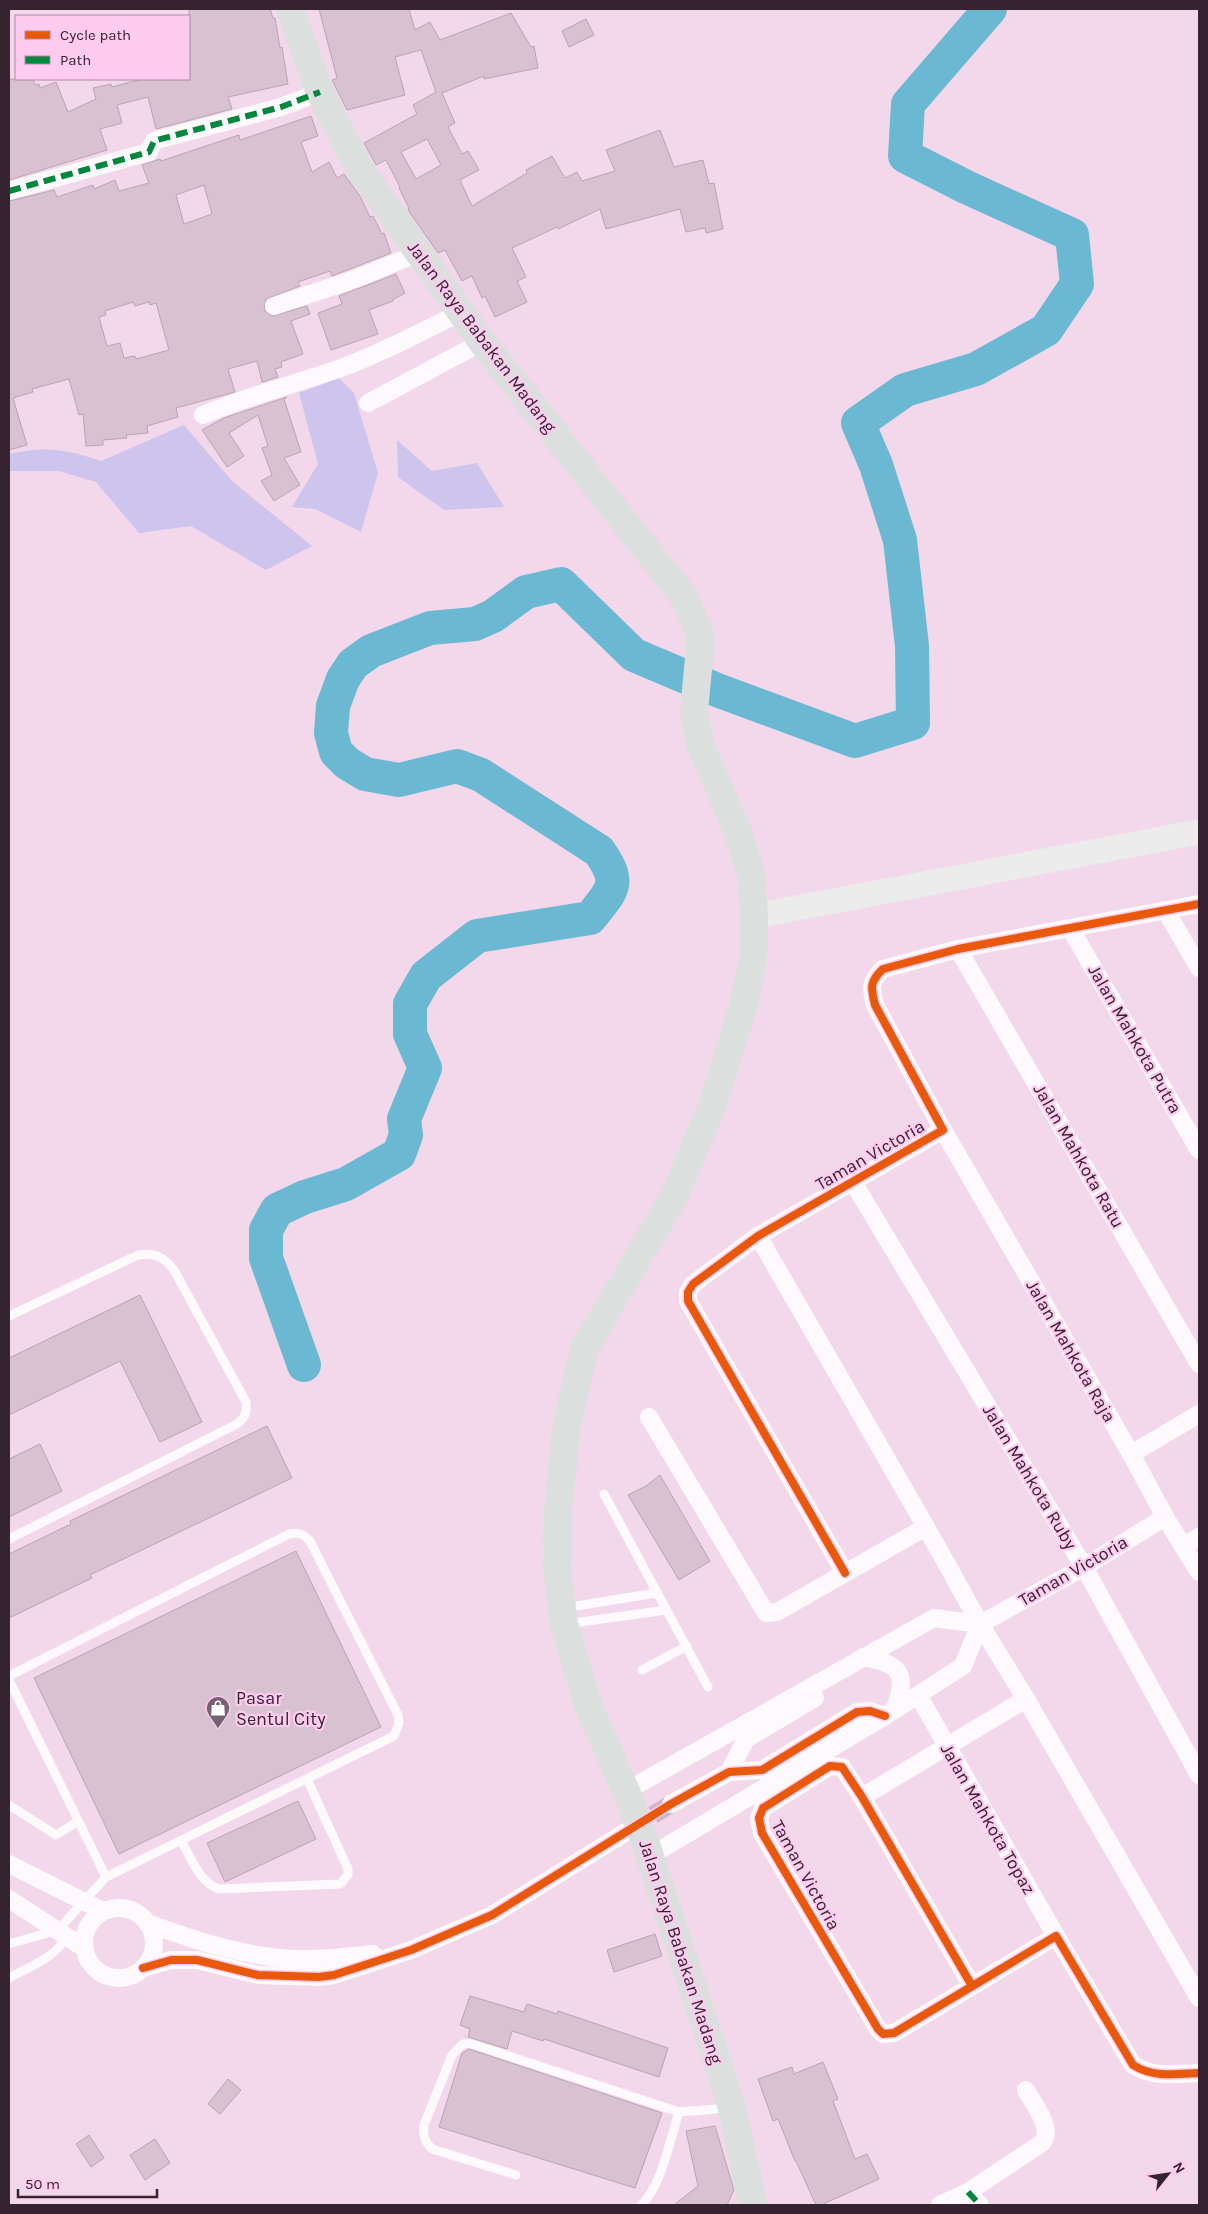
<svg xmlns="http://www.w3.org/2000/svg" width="1208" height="2214" font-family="Karla,sans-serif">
	<rect width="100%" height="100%" fill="#f3d8eb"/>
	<g fill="#cdc5ed">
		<path d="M339 378 354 393 378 473 361 532 315 509 292 507 318 464 299 393Z"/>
		<path d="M184 425 232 481 312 546 266 570 191 526 139 533 96 482 59 471H9V454C48 446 64 449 101 461Z"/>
		<path d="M397 440 432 471 477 463 504 507 444 510 398 477Z"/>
	</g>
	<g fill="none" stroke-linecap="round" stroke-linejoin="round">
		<path stroke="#6bb8d2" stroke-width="34" d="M304 1365 266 1258V1230L277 1210 305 1197 346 1184 399 1154 406 1135 404 1119 425 1068 410 1034V1004L426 976 477 936 590 918C613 889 622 884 599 851L481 775 457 766 399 780 365 774 347 763 336 752 331 733 333 706 343 679 353 664 371 651 430 628 475 624 493 616 526 592 561 584 634 655 717 690 855 741 913 723 912 646 900 540 876 465 858 423 905 390 976 369 1046 330 1077 284 1072 235 966 187 905 156 908 104 990 9"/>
	</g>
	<g fill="#d8c2d1" stroke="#b9a4b2" fill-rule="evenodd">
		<path d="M189 9H270L273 18H275L280 48 282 47 288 84 228 97 232 109 156 129 148 97 117 105 122 123 100 129 107 150 9 180V79H33L35 85 39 84 40 88 56 82 68 112 96 99 93 88 111 84 112 87 142 79H189Z"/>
		<path d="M319 9H409L415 30 430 22 440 40 511 13 531 47 534 46 538 68 484 79V76L442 93 455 123 448 127 462 154 468 151 479 170 460 180 472 206 527 173 526 170 552 156 565 178 577 172 582 181 615 171 606 150 660 130 674 167 703 160 709 184 714 183 723 229 706 233 705 228 686 232 680 209 606 229 600 209 558 229 557 227 512 248 526 277 517 281 527 302 495 317 485 296 482 298 472 276 462 281 445 250 438 253 410 213 408 209 409 208 399 188 400 187 386 160 376 165 364 143 417 114 413 105 436 92 421 50 395 57 405 95 347 110 332 80 337 78ZM427 139 441 165 416 179 401 152Z"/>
		<path d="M586 19 594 35 569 47 562 31Z"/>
		<path d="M311 116 318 136 301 142 312 172 329 162 337 178 344 174 360 196 370 217 373 216 382 234 384 233 391 253 332 276 330 271 298 282 300 286 266 299 264 310 272 316 307 306 310 314 291 321 303 354 281 362 282 367 275 369 278 377 262 382 257 361 228 369 235 392 176 408 178 417 147 426 148 433 126 435 127 438 103 440V445L86 446 83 414 79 415 69 379 32 389 33 392 13 398 27 445 9 450V201L54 190 57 197 93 185 94 189 115 180 119 191 149 183 142 165 160 159 161 161 239 135 240 140ZM204 185 212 214 184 224 176 195ZM133 302 135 306 149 302 150 305 156 303 169 350 136 359 135 356 124 358 120 343 107 346 99 317 106 315 105 311Z"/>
		<path d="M396 274 405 293 392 300 393 301 369 310 378 334 331 350 318 313 342 304 339 296Z"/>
		<path d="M287 397 284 399 301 452 284 458 300 485 274 501 261 481 272 475 262 448 268 446 258 415 229 433 244 456 227 467 202 430 224 418Z"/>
		<path d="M140 1295 202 1422 160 1442 120 1361 9 1415V1358Z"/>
		<path d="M267 1426 292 1478 90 1575 92 1578 9 1618V1554L71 1524 70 1521Z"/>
		<path d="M40 1444 62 1491 9 1517V1459Z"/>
		<path d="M660 1475 710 1561 679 1580 628 1495 646 1486Z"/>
		<path d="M296 1551 381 1727 119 1854 34 1678Z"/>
		<path d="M298 1801 316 1839 225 1882 207 1843Z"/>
		<path d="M655 1934 662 1956 614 1972 607 1950Z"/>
		<path d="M470 1996 524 2012 527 2004 557 2014 558 2011 668 2048 659 2077 544 2039 543 2041 512 2031 507 2049 468 2037 470 2029 460 2025Z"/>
		<path d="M469 2049 662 2113 635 2188 439 2127 462 2053Z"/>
		<path d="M823 2062 838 2099 833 2101 855 2159 867 2154 879 2179 821 2205H816L796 2161H795L778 2119 773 2121 758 2079 792 2067 794 2074Z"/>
		<path d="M228 2079 241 2090 220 2114 208 2104Z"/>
		<path d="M715 2126 734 2190 727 2205H674L698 2186 686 2131Z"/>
		<path d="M89 2135 104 2158 91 2167 76 2144Z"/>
		<path d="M155 2139 170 2163 145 2180 130 2155Z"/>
	</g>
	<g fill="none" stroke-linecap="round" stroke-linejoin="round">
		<path stroke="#cdb4c6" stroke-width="18" stroke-dasharray="18 9" stroke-linecap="butt" d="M630 1829 671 1804"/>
		<g stroke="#fdf9fc" stroke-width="9">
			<path d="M9 1316 138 1255C155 1252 164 1257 174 1270L246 1402C247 1412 246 1417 237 1424L9 1539"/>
			<path d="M604 1494 708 1687"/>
			<path d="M564 1608 656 1593"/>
			<path d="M567 1624 666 1610"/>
			<path d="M642 1670 687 1646"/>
			<path d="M9 1676 289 1534C299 1532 303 1534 310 1541L398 1715 399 1723 394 1736 106 1877 58 1930 9 1944"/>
			<path d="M9 1680 106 1877"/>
			<path d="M9 1805 56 1835 77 1822"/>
			<path d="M181 1840C191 1858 199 1882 219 1889L340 1884 348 1875V1869L307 1779"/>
			<path d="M9 1978C28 1967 59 1957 66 1935"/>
			<path d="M516 2175 432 2149C424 2141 423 2135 424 2125L452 2055 463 2044 469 2043 679 2112 729 2108"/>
			<path d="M641 2205C662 2186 670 2139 679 2112"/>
		</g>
		<g stroke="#fdf9fc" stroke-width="18">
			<path d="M9 191 149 152 154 141 157 140 281 107 320 92"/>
			<path d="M274 306 355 279 419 253"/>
			<path d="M368 403 482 342"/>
			<path d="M203 415C248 396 295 384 341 368 382 353 421 332 460 313"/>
			<path d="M1166 911 1199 968"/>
			<path d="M1070 928 1199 1150"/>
			<path d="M958 949 1199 1364"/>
			<path d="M943 1130 1131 1454 1165 1517 1199 1572"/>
			<path d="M853 1182 1084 1567 1199 1775"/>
			<path d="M758 1236 926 1527 980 1624 1026 1699 1199 1998"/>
			<path d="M649 1417 766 1613 777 1612 926 1527"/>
			<path d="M1131 1454 1199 1414"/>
			<path d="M1184 1546 1199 1537"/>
			<path d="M845 1573 688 1301V1292L693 1284 758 1236 943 1130 875 1005C871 988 869 982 883 969L958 949 1199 904"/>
			<path d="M980 1624 1084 1567 1165 1517"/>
			<path d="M863 1657C898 1664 909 1671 895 1708"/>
			<path d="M922 1702 1056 1936"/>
			<path d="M729 1772 746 1739 815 1698"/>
			<path d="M626 1791 934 1618 980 1624"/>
			<path d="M862 1797 1026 1699"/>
			<path d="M671 1804 729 1772 762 1770 857 1712 870 1711 885 1716"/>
			<path d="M650 1856 885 1716 963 1666 980 1624"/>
			<path d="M9 1864 103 1911"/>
			<path d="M9 1899 84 1948"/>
			<circle cx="119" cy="1943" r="35"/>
			<path d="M147 1923C196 1941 245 1957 296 1959 322 1960 348 1957 373 1954"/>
			<path d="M143 1968 171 1960H197L258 1975 319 1977 334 1975 411 1950 492 1915 626 1832"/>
			<path d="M972 1986 862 1797 842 1767 830 1766 763 1808 759 1818 762 1833 878 2029 883 2034 894 2033 1056 1936 1133 2065C1153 2078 1177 2074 1199 2073"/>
			<path d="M968 2192 980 2205"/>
			<path d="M940 2205 968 2192 1042 2143C1054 2128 1034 2105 1026 2090"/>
		</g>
		<path stroke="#ececed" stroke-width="25" d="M754 916 1199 832"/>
		<path stroke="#dbe0de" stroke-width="28" d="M290 9 320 92 359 168 482 342 684 597 699 631 700 648 694 711 700 744 738 832 751 874 754 916 753 961 742 1011 713 1103 675 1195 585 1347 567 1423 558 1510 557 1569 564 1624 588 1705 626 1791 646 1844 732 2108 753 2205"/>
		<g stroke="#00873e" stroke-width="6" stroke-dasharray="12 6" stroke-linecap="butt">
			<path d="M9 191 149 152 154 141 157 140 281 107 320 92"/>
			<path d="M968 2192 980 2205"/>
		</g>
		<g stroke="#ffccef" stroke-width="11">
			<g id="cycleway">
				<path d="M845 1573 688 1301V1292L693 1284 758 1236 943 1130 875 1005C871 988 869 982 883 969L958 949 1199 904"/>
				<path d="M143 1968 171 1960H197L258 1975 319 1977 334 1975 411 1950 492 1915 671 1804 729 1772 762 1770 857 1712 870 1711 885 1716"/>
				<path d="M972 1986 862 1797 842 1767 830 1766 763 1808 759 1818 762 1833 878 2029 883 2034 894 2033 1056 1936 1133 2065C1153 2078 1177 2074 1199 2073"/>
			</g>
		</g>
		<use href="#cycleway" stroke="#e8590c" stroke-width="8"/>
	</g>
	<defs>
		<g id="shop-pin" transform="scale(1.25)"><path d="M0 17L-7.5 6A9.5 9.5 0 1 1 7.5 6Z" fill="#786271" stroke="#ffccef"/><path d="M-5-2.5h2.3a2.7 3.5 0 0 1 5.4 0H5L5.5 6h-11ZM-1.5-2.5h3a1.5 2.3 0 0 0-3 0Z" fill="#fff"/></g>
	</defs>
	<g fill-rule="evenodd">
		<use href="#shop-pin" x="218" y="1708"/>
	</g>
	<g text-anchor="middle" stroke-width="4.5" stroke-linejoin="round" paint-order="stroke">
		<g font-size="18" fill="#362330" stroke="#ffccef">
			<text transform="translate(482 337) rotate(53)" y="6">Jalan Raya Babakan Madang</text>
			<text transform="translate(1135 1039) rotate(60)" y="6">Jalan Mahkota Putra</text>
			<text transform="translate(870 1155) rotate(-30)" y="6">Taman Victoria</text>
			<text transform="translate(1079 1156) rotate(60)" y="6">Jalan Mahkota Ratu</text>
			<text transform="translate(1071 1351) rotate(60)" y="6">Jalan Mahkota Raja</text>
			<text transform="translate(1030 1477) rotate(59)" y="6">Jalan Mahkota Ruby</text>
			<text transform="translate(1073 1571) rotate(-30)" y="6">Taman Victoria</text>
			<text transform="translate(988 1819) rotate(60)" y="6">Jalan Mahkota Topaz</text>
			<text transform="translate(806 1875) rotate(61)" y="6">Taman Victoria</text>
			<text transform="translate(681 1952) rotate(72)" y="6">Jalan Raya Babakan Madang</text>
		</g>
		<g font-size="18" fill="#362330" stroke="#ffccef" text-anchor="start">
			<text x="236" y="1704">Pasar<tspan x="236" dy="21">Sentul City</tspan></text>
		</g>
	</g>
	<rect width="1208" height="2214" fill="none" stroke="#362330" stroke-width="20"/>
	<rect x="15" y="15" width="175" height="65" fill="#ffccef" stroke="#af88a3"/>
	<rect x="25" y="31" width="25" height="8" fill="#e8590c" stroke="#af88a3"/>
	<text x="60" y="40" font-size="15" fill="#362330">Cycle path</text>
	<rect x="25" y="56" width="25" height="8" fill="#00873e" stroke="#af88a3"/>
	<text x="60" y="65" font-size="15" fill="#362330">Path</text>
	<g transform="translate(1168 2174) rotate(60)" stroke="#ffccef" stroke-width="4" paint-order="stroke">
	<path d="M0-4L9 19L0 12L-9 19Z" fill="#362330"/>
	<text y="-8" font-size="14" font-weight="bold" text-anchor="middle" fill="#362330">N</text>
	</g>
	<path d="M18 2189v8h139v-8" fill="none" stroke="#362330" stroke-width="2.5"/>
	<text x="25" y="2189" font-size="15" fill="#362330" stroke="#ffccef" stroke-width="4" paint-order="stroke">50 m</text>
</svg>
